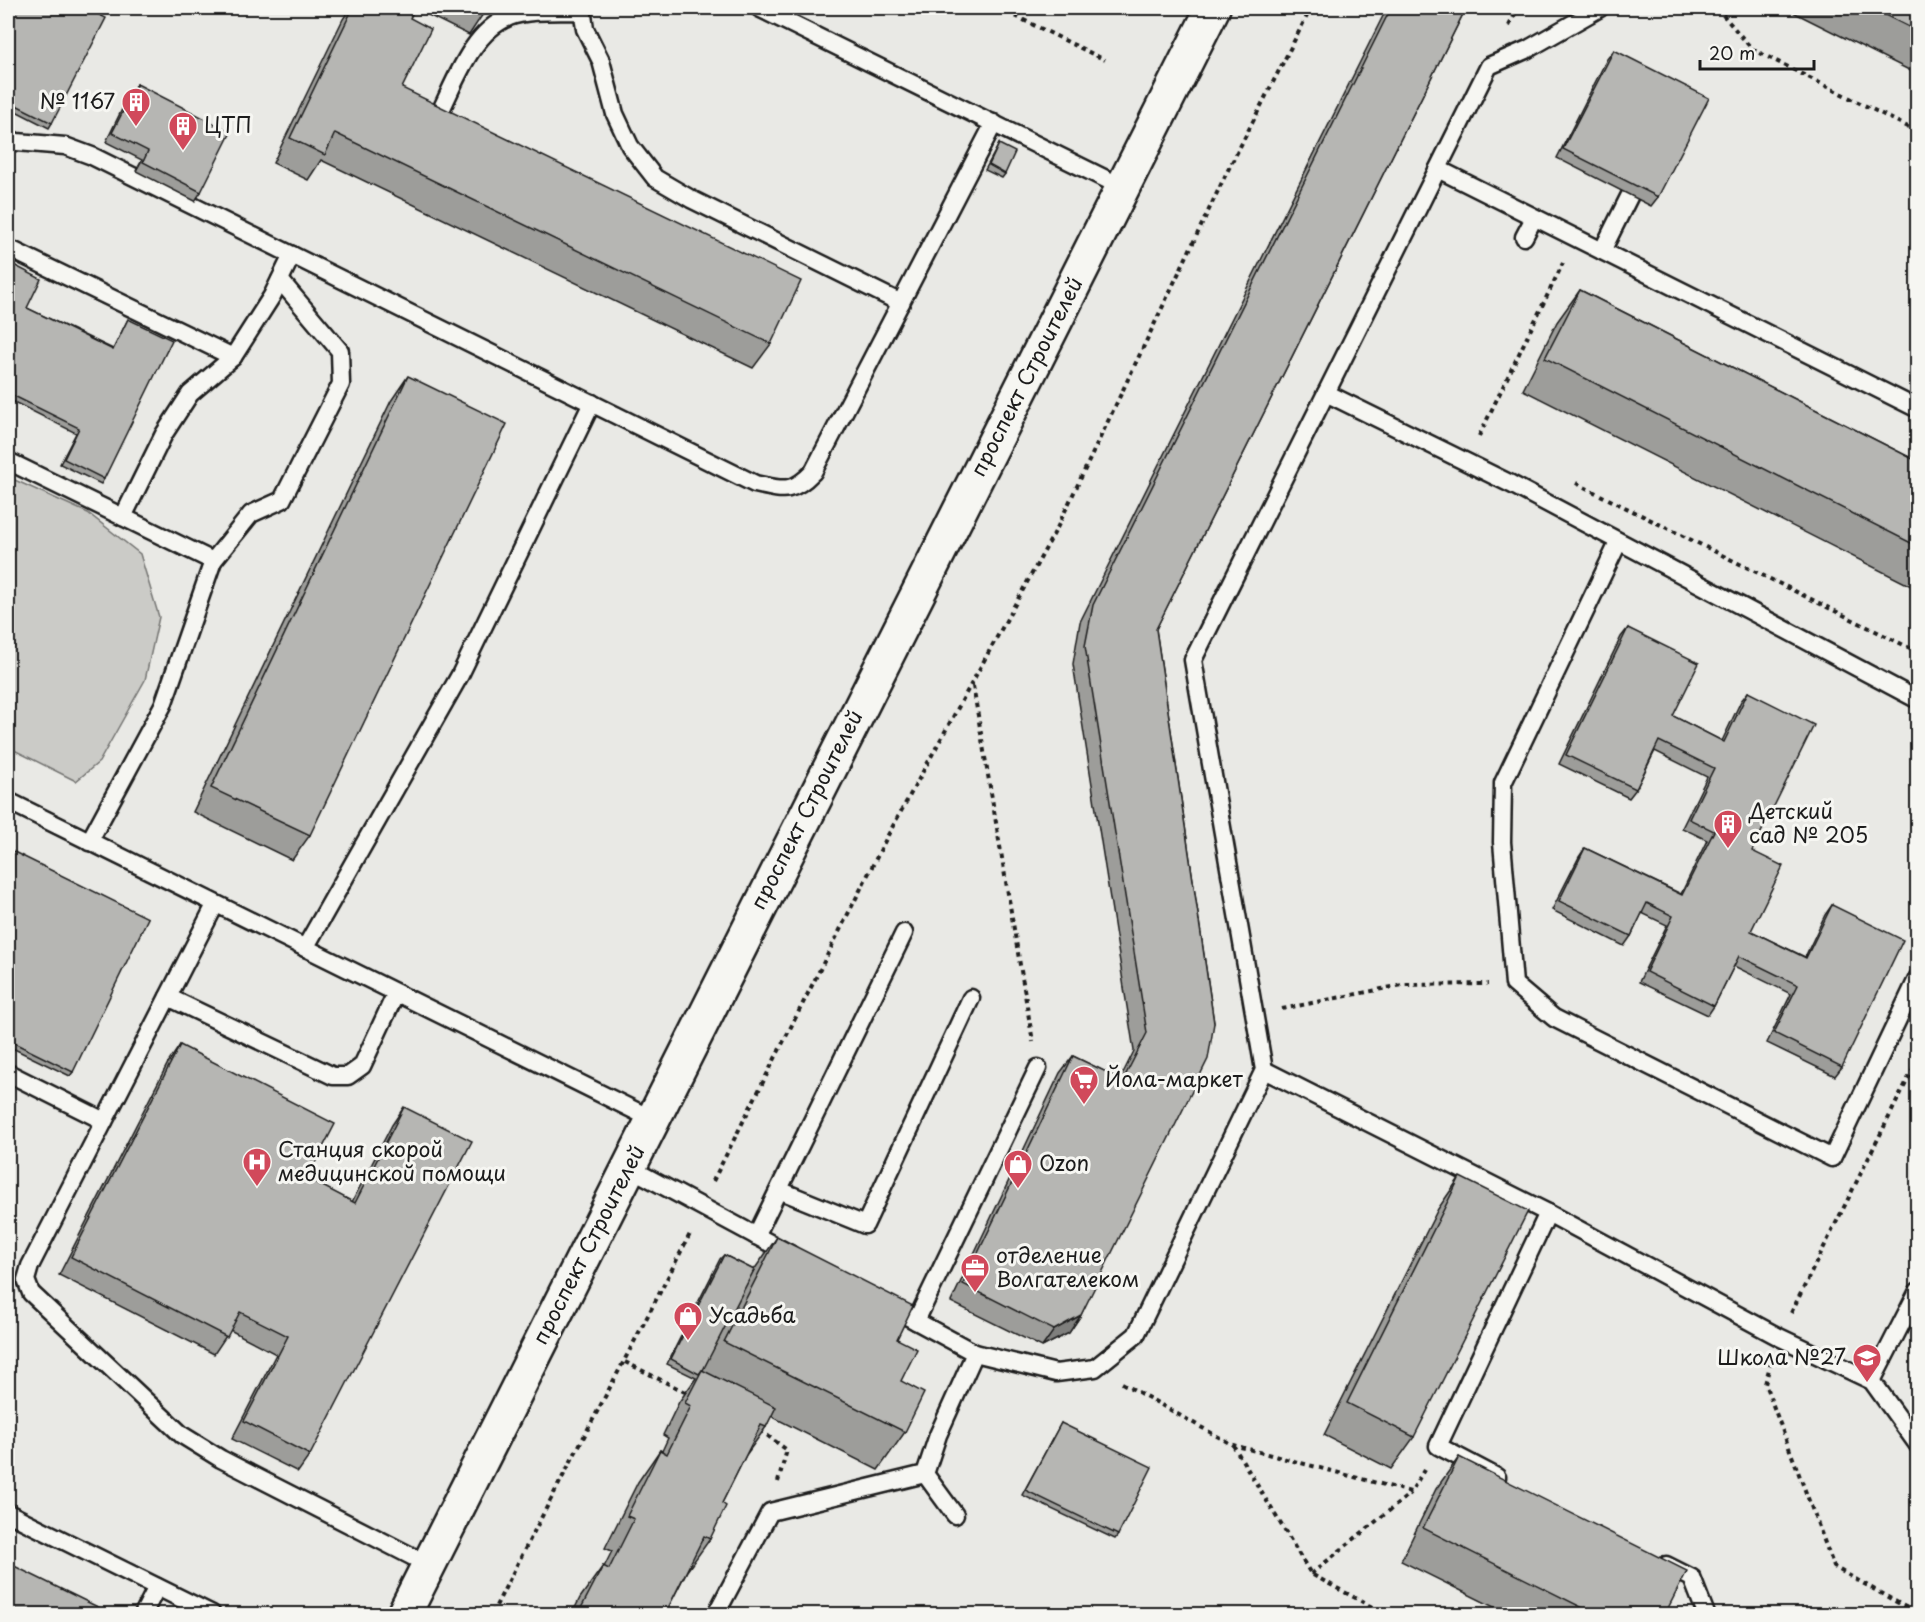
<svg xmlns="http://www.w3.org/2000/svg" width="1925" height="1622" font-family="'Playpen Sans',sans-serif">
	<rect width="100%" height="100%" fill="#e9e9e5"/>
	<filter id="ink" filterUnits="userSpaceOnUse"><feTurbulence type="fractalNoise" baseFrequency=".0167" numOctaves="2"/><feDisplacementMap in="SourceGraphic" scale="12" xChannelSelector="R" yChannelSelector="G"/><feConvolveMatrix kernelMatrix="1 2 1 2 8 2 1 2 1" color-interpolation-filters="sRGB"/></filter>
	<g filter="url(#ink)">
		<path fill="#cbcbc7" stroke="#747472" stroke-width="1.5" d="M8 477 88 513 140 554 159 617 145 680 99 762 76 781 8 747Z"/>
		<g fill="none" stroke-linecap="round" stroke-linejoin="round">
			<g stroke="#1c1c1c" stroke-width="21">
				<g id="lane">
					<path d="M582 8 585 29 601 61 615 114 630 146 655 178 691 199 901 303"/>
					<path d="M759 8 1122 187"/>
					<path d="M440 112C456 80 472 32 509 17 531 9 560 12 582 11"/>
					<path d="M8 138 17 142 65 146 92 156 755 484C783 490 792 494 813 472L994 123"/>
					<path d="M1438 169 1918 409"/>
					<path d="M1524 237 1534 218"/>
					<path d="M8 248 233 357"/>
					<path d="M1602 251 1630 195"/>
					<path d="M1326 393 1511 484 1918 700"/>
					<path d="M8 461 213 561"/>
					<path d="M123 517 164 434 190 394 233 357 272 296 292 255"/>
					<path d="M1618 543 1503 783 1502 842 1514 984 1554 1018 1832 1158 1918 977"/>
					<path d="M8 801 652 1119"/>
					<path d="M89 842 163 705 213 561 251 514 282 500 341 384 340 351 280 280"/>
					<path d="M215 905 30 1266 26 1280 31 1293 182 1435 221 1459 429 1565"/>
					<path d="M305 948 460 675 592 403"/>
					<path d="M168 997 333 1076H348L362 1066 396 993"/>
					<path d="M1264 1070 1548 1213 1779 1337 1872 1381 1918 1445"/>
					<path d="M8 1073 104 1121"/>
					<path d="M628 1167 790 1254"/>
					<path d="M779 1190 865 1225 971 998"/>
					<path d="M756 1236 904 933"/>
					<path d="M890 1307 975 1353 1056 1373 1095 1368 1136 1335 1264 1070 1193 660 1489 66 1528 49 1600 8"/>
					<path d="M916 1321 1038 1068"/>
					<path d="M1872 1381 1918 1291"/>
					<path d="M925 1474 955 1515"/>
					<path d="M1497 1477 1438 1446 1548 1213"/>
					<path d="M8 1513 212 1614"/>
					<path d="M1666 1565 1692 1578 1706 1614"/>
					<path d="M143 1614 157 1587"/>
					<path d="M716 1614 770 1512 925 1474 938 1435 975 1353"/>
				</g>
			</g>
			<g stroke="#1c1c1c" stroke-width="38">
				<path id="secondary" d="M404 1614 1213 8"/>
			</g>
			<g stroke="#1c1c1c" stroke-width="4" stroke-dasharray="4.5 4.5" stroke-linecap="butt">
				<path d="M999 8 1105 60"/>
				<path d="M1717 8 1752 49 1918 132"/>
				<path d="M1509 26 1518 8"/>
				<path d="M1479 436 1563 263"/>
				<path d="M1576 483 1918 652"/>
				<path d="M973 686 1033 1042"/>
				<path d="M1282 1009 1402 985 1488 984"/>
				<path d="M713 1181 888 835 1057 528 1225 176 1311 8"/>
				<path d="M1791 1313 1918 1059"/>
				<path d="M625 1362 689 1394"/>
				<path d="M1771 1362 1765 1384 1834 1567 1918 1614"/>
				<path d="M1122 1383 1233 1445 1411 1492 1424 1470"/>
				<path d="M760 1430 787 1450 778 1482"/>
				<path d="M1233 1445 1311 1574 1385 1614"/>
				<path d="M1311 1574 1411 1493"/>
				<path d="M492 1614C556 1486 626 1360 691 1232"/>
			</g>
			<use href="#lane" stroke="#f6f6f2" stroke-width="16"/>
			<use href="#secondary" stroke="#f6f6f2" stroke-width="33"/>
		</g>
		<g fill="#9d9d9a" stroke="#1c1c1c" stroke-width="1.5">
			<path d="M16 8H85L52 123 49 128 8 107V25Z"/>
			<path d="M350 8H487L469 35 414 8 410 18 402 88 771 344 753 368 321 160 308 180 273 163 343 19Z"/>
			<path d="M1387 8H1466L1156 629 1214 1023 1081 1315 1069 1333 1042 1347 951 1302 1060 1073 1073 1056 1120 1079 1134 1051 1073 664 1080 622Z"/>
			<path d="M1785 8H1917V74Z"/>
			<path d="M1614 50 1658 197 1651 206 1557 158 1607 59Z"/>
			<path d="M137 84 201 192 195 201 136 171 142 160 106 142 130 93Z"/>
			<path d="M999 144 1005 174 1002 178 985 170Z"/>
			<path d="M8 262 27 308 113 349 128 319 104 479 101 484 60 464 76 433 8 399Z"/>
			<path d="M1580 290 1917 461V589L1523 390 1557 322Z"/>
			<path d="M408 376 310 835 292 860 193 812 391 401Z"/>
			<path d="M1628 628 1673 716 1722 741 1741 701 1748 692 1752 851 1751 931 1805 957 1825 915 1832 905 1842 1067 1835 1076 1767 1043 1791 994 1734 966 1714 1006 1708 1015 1639 982 1667 925 1642 913 1631 936 1624 946 1552 910 1579 857 1585 848 1681 894 1707 840 1682 828 1707 777 1655 751 1636 789 1629 798 1559 764 1621 637Z"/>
			<path d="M8 849 73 1072 70 1076 8 1046Z"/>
			<path d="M180 1045 307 1178 352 1202 392 1125 404 1107 310 1455 298 1472 232 1439 276 1354 230 1330 214 1354 59 1275 168 1063Z"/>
			<path d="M1460 1177 1414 1437 1391 1469 1324 1435 1438 1209Z"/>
			<path d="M777 1237 897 1339 901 1381 905 1432 878 1470 771 1416 766 1427 746 1455 722 1503 710 1539 687 1571 665 1614H572L580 1598 603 1566 604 1567 612 1551 605 1548 638 1482 660 1450 662 1451 668 1438 663 1435 679 1402 696 1378 667 1364 720 1259 724 1255 754 1270Z"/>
			<path d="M1917 1368V1387L1910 1383Z"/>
			<path d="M1061 1423 1118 1535 1115 1539 1022 1495Z"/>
			<path d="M1459 1457 1665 1614H1508L1401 1561 1436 1489Z"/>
		</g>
		<path fill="#7f7f7d" stroke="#1c1c1c" stroke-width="1.5" d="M1081 1315 1069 1333 1042 1347 1054 1330Z"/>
		<g fill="#b6b6b3" stroke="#1c1c1c" stroke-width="1.5">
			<path d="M17 8H85L106 18 52 123 8 101V26Z"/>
			<path d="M353 8H415L410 18 431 29 402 88 801 281 771 344 335 133 325 155 290 138Z"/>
			<path d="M1391 8H1466L1156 629 1214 1023 1208 1059 1081 1315 1054 1330 963 1284 1073 1056 1123 1080 1147 1033 1085 646 1093 605Z"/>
			<path d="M1871 8H1917V31Z"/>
			<path d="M1614 50 1709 98 1658 197 1563 149Z"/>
			<path d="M137 84 231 132 201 192 143 162 148 151 112 133Z"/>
			<path d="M999 144 1015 152 1005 174 989 165Z"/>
			<path d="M8 262 41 279 27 308 113 350 128 319 172 340 104 479 64 459 79 428 8 393Z"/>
			<path d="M1580 290 1917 461V546L1545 358Z"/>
			<path d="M408 376 507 424 310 835 211 788Z"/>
			<path d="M1628 628 1699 663 1673 716 1724 742 1748 692 1814 725 1752 851 1783 866 1751 931 1806 958 1832 905 1903 940 1842 1067 1774 1033 1798 985 1739 956 1714 1006 1646 972 1673 916 1647 903 1631 936 1559 901 1585 848 1682 895 1714 831 1689 819 1714 768 1659 741 1636 789 1566 755Z"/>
			<path d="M8 849 148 918 73 1072 8 1040Z"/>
			<path d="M180 1045 335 1124 307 1178 355 1203 404 1107 472 1141 310 1455 244 1421 288 1336 240 1312 227 1337 71 1257Z"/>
			<path d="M1460 1177 1528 1211 1414 1437 1347 1403Z"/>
			<path d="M777 1237 913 1306 897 1339 917 1349 901 1381 924 1393 905 1432 724 1342Z"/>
			<path d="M724 1255 754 1270 703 1370H702L699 1374 671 1359Z"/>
			<path d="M702 1370 776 1407 766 1427 761 1425 722 1503 726 1506 710 1539 704 1536 665 1614H578L603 1566 609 1569 634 1519 627 1516 660 1450 667 1454 691 1406 685 1403Z"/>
			<path d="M1061 1423 1152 1467 1118 1535 1025 1490Z"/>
			<path d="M1459 1457 1687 1571 1665 1614H1595L1423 1528Z"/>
			<path d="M8 1563 112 1614H8Z"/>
		</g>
	</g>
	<defs>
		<g id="building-pin" transform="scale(1.5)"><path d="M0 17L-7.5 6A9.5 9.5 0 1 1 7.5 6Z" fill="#d1495b" stroke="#f6f6f2"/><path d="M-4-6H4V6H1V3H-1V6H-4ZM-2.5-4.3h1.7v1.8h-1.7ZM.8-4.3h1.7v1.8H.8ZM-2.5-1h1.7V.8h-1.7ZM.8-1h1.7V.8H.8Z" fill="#fff"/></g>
		<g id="supermarket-pin" transform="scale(1.5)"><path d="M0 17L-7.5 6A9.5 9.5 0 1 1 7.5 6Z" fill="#d1495b" stroke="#f6f6f2"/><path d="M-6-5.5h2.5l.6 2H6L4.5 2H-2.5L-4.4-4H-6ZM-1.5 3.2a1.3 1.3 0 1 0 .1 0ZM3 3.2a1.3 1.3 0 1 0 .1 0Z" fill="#fff"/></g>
		<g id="hospital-pin" transform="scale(1.5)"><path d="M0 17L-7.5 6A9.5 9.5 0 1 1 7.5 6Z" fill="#d1495b" stroke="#f6f6f2"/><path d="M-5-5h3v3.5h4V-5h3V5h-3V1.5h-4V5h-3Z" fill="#fff"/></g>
		<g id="shop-pin" transform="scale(1.5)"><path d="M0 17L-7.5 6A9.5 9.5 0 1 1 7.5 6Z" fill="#d1495b" stroke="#f6f6f2"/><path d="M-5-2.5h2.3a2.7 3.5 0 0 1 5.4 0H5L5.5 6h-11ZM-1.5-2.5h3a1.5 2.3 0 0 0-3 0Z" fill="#fff"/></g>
		<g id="office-pin" transform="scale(1.5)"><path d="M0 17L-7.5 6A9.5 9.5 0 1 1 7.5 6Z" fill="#d1495b" stroke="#f6f6f2"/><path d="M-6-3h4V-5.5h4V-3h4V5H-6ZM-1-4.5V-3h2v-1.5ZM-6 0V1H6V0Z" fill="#fff"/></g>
		<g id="school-pin" transform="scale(1.5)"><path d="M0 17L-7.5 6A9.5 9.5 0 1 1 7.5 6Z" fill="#d1495b" stroke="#f6f6f2"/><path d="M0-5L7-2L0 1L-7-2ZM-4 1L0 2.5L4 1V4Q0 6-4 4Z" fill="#fff"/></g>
	</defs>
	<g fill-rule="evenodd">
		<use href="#building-pin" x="136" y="102"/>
		<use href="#building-pin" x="183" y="126"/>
		<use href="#building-pin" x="1728" y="824"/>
		<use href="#supermarket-pin" x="1084" y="1080"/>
		<use href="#hospital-pin" x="257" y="1162"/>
		<use href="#shop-pin" x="1018" y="1164"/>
		<use href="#office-pin" x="975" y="1268"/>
		<use href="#shop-pin" x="688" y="1316"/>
		<use href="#school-pin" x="1867" y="1358"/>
	</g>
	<g text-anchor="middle" stroke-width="6" stroke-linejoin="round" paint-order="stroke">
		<g font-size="21" fill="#1c1c1c" stroke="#f6f6f2" text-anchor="start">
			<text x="115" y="109" text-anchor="end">№ 1167</text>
			<text x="204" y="133">ЦТП</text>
			<text x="1749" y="819">Детский<tspan x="1749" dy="24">сад № 205</tspan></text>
			<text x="1105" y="1087">Йола-маркет</text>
			<text x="278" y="1157">Станция скорой<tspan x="278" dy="24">медицинской помощи</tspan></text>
			<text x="1039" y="1171">Ozon</text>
			<text x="996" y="1263">отделение<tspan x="996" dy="24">Волгателеком</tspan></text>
			<text x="709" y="1323">Усадьба</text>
			<text x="1846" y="1365" text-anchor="end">Школа №27</text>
		</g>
		<g font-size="21" fill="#1c1c1c" stroke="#f6f6f2">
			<text transform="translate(1027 377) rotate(-63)" y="7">проспект Строителей</text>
			<text transform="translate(807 810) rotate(-63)" y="7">проспект Строителей</text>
			<text transform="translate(589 1245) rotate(-63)" y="7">проспект Строителей</text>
		</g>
	</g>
	<rect width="1925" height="1622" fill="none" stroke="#f6f6f2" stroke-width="30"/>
	<rect x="15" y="15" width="1895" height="1592" fill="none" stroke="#1c1c1c" stroke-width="2" filter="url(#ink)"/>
	<path d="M1700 60v9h114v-9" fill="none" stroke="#1c1c1c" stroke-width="3"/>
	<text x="1709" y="60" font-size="18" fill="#1c1c1c" stroke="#f6f6f2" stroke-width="4.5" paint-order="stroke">20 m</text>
</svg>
